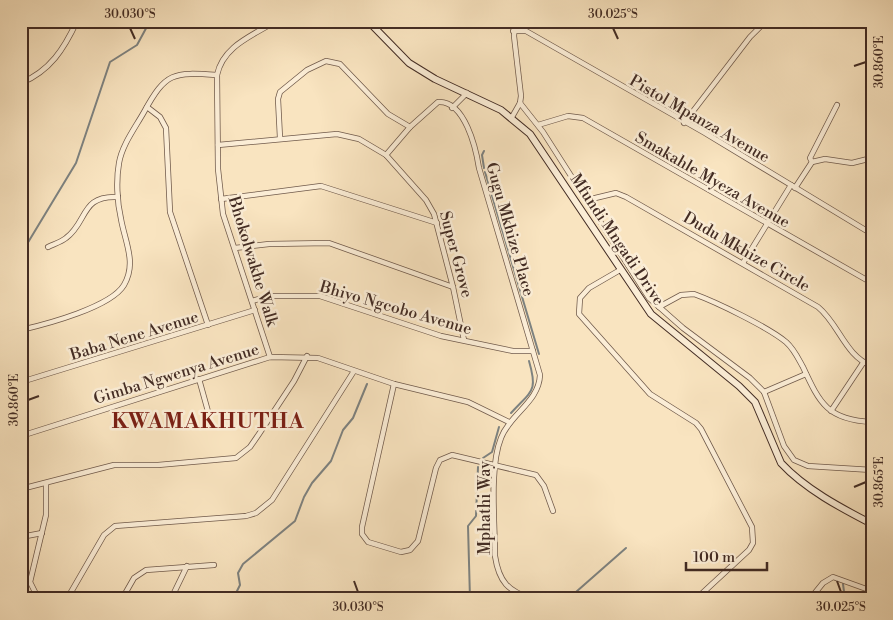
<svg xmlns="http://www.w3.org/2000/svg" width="893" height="620" font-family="'Libre Bodoni',serif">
	<rect width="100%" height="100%" fill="#f9e4c0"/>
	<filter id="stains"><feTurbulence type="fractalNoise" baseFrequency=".004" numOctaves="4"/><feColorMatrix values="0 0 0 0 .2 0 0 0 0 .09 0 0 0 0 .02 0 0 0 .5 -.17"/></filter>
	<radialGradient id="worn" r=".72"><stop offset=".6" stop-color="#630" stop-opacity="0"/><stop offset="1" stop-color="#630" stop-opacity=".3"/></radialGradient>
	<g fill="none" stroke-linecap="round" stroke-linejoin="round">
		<g stroke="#7d8280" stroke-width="2">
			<path d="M484 151 482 155 484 168"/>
			<path d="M485 172 539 354"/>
			<path d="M21 254 76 163 110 62 137 45 150 21"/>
			<path d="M511 413C532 390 538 392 529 361"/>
			<path d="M483 458 492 452 499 427"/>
			<path d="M843 584 845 599"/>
			<path d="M233 599 240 585 238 573 243 564 295 521 304 497 312 483 331 461 343 430 353 418 367 384"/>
			<path d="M470 599 468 526 476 516 478 467"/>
			<path d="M479 599 485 596 488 599"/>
			<path d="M568 599 626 548"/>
		</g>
		<g stroke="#705a4b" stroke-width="6">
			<g id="street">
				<path d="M749 21 764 22"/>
				<path d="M513 31H526L705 133 872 234"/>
				<path d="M21 83C50 71 64 49 77 21"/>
				<path d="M520 103 543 132 649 298 683 328 750 378 764 392 784 446 794 460 808 466 872 470"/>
				<path d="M147 107 160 117 166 128 170 212 208 325"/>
				<path d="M452 108 467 93"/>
				<path d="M512 117 520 103 521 96 514 36 515 21"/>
				<path d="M684 123 750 37 766 21"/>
				<path d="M538 125 568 116 583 118 872 283"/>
				<path d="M280 138 278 99 280 92 307 70 326 61 340 64 388 114 410 127"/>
				<path d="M218 145 337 134 359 139 386 155 426 200 434 214 453 287 464 340"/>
				<path d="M386 155 410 127 438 102C465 100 476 149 479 168L540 375C539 402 510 414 501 438 489 468 495 523 495 556 499 582 508 591 532 599"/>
				<path d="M812 162 825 159 852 163 872 158"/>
				<path d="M795 188 812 162 810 158 837 105"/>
				<path d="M221 199 321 186 437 223"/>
				<path d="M587 200 616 193 626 197 818 307C839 324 845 356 872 366"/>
				<path d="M48 247C54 244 61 242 66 238 88 222 80 195 118 197"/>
				<path d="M235 248 269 244 329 243 453 287"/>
				<path d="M743 263 791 185"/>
				<path d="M620 270 589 288 580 298 579 314 650 394 696 423 701 429 752 527 753 543 749 550 696 599"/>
				<path d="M252 301 270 296H320L441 336 513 351H533"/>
				<path d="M659 307 681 295 694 294C716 302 768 327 786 342 794 349 798 358 803 367 820 404 828 420 872 422"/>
				<path d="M21 330C47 324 111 307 124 285 137 263 125 242 121 219 117 202 116 180 119 163 122 145 135 128 144 112 166 72 173 72 217 75"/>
				<path d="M270 357 223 214 218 169 217 75C223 46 252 36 276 21"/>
				<path d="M199 379 209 415"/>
				<path d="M21 382 255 310"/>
				<path d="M394 384 362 527V534L368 542 401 552 410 550 418 541 436 468 440 460 452 455 536 475 544 486 553 511"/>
				<path d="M764 392 806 374"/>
				<path d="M831 411 863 363"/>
				<path d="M21 436 270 357 318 358 394 384 468 402 509 422"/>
				<path d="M21 489 114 465H158L236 458 250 447 259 434 294 381 307 356"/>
				<path d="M21 537 42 533"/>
				<path d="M43 599 36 594 30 582 46 515V484"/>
				<path d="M67 599 104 535 115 526 246 516 256 513 272 500 354 371"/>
				<path d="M122 599 134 578 146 570 214 565"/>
				<path d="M171 599 187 566"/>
				<path d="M810 599 823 583 833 577 872 591"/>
			</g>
		</g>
		<g stroke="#432c24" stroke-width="8">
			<path id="secondary" d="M368 21 409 63 435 79 501 110 530 134 651 314 739 386 755 402 781 463C805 489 841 508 872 524"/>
		</g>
		<use href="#street" stroke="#fbedd6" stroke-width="4.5"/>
		<use href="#secondary" stroke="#fbedd6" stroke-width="6"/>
	</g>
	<path fill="none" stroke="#432c24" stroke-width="2" d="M130 28 135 39M613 28 618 39M854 66 866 62M28 400 39 396M854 487 866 482M354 581 358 592M837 581 841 592"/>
	<g text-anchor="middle" stroke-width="5" stroke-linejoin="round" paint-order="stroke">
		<g font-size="16" fill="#432c24" stroke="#fbedd6">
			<text transform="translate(700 118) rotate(30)" y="6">Pistol Mpanza Avenue</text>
			<text transform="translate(713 179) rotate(30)" y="6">Smakahle Myeza Avenue</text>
			<text transform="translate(511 229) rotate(74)" y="6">Gugu Mkhize Place</text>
			<text transform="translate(618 239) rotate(56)" y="6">Mfundi Mngadi Drive</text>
			<text transform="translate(747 251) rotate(30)" y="6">Dudu Mkhize Circle</text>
			<text transform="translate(457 254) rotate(75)" y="6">Super Grove</text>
			<text transform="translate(254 261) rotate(73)" y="6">Bhokolwakhe Walk</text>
			<text transform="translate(396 307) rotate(16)" y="6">Bhiyo Ngcobo Avenue</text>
			<text transform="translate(134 335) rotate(-17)" y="6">Baba Nene Avenue</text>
			<text transform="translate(176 373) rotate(-17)" y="6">Gimba Ngwenya Avenue</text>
			<text transform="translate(484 508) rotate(-90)" y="6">Mphathi Way</text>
		</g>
		<g font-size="21" font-weight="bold" letter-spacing="1" fill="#7a1f14" stroke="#fbedd6">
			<text x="208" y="428">KWAMAKHUTHA</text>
		</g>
	</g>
	<rect width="893" height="620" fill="none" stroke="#f9e4c0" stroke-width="55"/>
	<path d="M686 562v8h81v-8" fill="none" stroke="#432c24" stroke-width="2.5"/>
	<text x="693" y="562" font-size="15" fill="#432c24" stroke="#fbedd6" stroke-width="4" paint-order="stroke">100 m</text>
	<rect x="28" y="28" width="838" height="564" fill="none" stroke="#432c24" stroke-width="2"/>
	<g font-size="12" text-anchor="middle" fill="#432c24">
		<text x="130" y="18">30.030°S</text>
		<text x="613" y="18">30.025°S</text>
		<text transform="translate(879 62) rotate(-90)" y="4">30.860°E</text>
		<text transform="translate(14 400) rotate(-90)" y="4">30.860°E</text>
		<text transform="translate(879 482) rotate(-90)" y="4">30.865°E</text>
		<text x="358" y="611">30.030°S</text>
		<text x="841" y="611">30.025°S</text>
	</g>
	<rect width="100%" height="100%" filter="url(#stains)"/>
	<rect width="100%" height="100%" fill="url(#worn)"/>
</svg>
